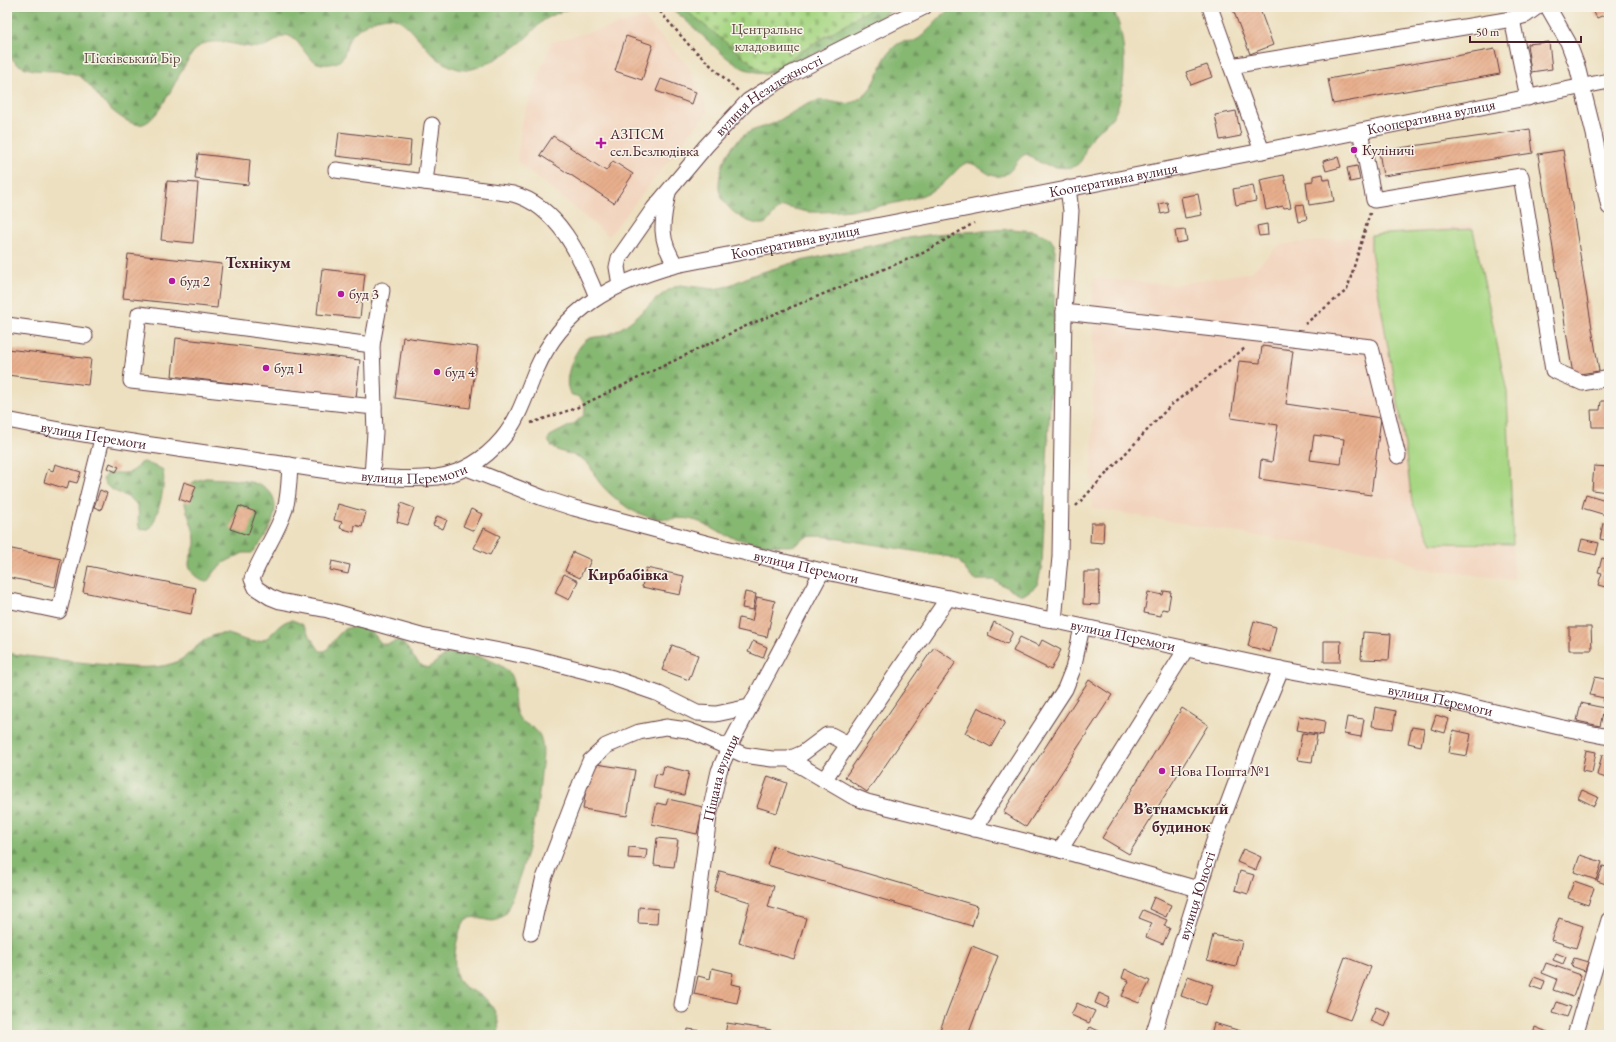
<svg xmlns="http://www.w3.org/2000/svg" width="1616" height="1042" font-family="'EB Garamond',serif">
	<defs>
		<pattern id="forest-firs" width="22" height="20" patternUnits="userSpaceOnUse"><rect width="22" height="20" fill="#86b872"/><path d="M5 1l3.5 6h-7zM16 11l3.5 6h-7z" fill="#70955e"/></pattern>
		<pattern id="cemetery-stones" width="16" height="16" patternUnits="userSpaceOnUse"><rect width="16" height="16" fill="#a8d784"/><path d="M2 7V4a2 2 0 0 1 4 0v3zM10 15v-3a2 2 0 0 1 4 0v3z" fill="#92b872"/></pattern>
		<pattern id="building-hatch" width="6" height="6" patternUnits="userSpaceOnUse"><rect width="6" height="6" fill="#e8af8d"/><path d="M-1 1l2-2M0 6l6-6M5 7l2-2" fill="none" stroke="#c8967a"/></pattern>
	</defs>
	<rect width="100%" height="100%" fill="#f7f3e8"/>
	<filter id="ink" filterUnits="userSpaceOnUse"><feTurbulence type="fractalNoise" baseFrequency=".025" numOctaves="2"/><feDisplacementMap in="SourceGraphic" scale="8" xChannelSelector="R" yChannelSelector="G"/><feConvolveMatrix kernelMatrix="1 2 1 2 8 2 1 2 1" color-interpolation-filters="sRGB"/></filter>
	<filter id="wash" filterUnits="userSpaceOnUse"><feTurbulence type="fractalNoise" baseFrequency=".012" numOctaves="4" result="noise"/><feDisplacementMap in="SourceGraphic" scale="16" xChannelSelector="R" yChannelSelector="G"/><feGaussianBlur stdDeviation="0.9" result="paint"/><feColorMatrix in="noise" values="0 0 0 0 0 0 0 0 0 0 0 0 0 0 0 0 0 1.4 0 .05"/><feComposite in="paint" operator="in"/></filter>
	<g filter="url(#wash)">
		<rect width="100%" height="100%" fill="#ede0c0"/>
		<g fill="#f2d4be">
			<path d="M644 18 688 66 708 111 609 236 517 161 521 125 551 42Z"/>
			<path d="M1472 225 1507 392 1514 580 1417 568 1393 554 1269 538 1092 508 1093 278 1173 285 1251 272 1279 245Z"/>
		</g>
		<path fill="#a8d784" stroke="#797b58" d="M1473 229 1507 392 1513 544 1432 543 1412 502 1403 432 1371 251V235Z"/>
		<g fill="url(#forest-firs)" stroke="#686c4e">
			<path d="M7 7H575C564 10 554 14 544 20 538 25 533 31 527 37 513 50 485 68 466 70 459 70 452 67 446 64 426 55 408 16 389 17 377 17 359 26 351 36 345 44 347 60 335 63 304 71 306 40 286 35 278 38 271 45 262 47 242 50 214 33 197 48 182 62 162 119 143 124 129 127 111 110 102 101 95 93 90 84 82 78 62 64 34 78 15 62 2 51 7 23 7 7Z"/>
			<path d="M669 7H895L860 32 782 70 765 74 745 69 737 65 726 57 681 16Z"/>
			<path d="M953 7H1111C1127 30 1128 85 1116 111 1111 123 1097 129 1090 140 1083 149 1086 163 1072 167 1063 169 1048 166 1039 162 1035 159 1031 156 1026 154 1016 158 1014 171 1004 175 987 182 977 158 964 164 958 167 954 174 949 178 942 185 933 191 923 195 896 206 838 213 809 212 801 211 793 208 785 207 772 207 772 226 759 224 742 222 720 205 719 187 719 167 728 148 743 136 752 129 762 128 772 124 787 117 801 105 817 101 831 98 844 109 857 100 881 85 876 67 891 50 904 36 907 45 918 39 926 34 931 26 937 20 942 15 948 11 953 7Z"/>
			<path d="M1011 229 1033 231 1049 237 1055 246 1054 321 1043 543 1042 564 1038 583 1035 587 1025 594H1020L993 580H975L971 577 959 561 950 557 822 536C817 537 809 535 804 539 795 544 798 546 786 546 765 546 740 541 720 533 711 529 703 522 693 520 684 517 675 519 666 519 653 519 639 515 628 508 618 501 607 492 599 482 594 475 592 467 586 462 575 451 554 456 548 440L550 436 575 423 584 415C587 405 583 396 572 395 560 385 574 351 584 342 591 335 599 338 607 335 633 326 649 301 672 288L680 285 713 289 725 287 753 275 792 263 901 239 935 234Z"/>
			<path d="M144 462 162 469C168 480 157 519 150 529L147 530 140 529C136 521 141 511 136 504 128 493 108 493 103 480L106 474C114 471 127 476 134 470 137 468 138 465 140 463Z"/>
			<path d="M206 478C222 479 255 479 267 489 287 506 265 540 252 553H243L225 562 216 570 207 582C201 582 193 575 190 569 186 560 195 551 195 542 195 518 165 486 206 478Z"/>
			<path d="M292 620 302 624 320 651H325C332 645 336 635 344 630 352 624 366 627 373 633 377 637 379 643 384 644 389 645 394 641 399 640 411 648 414 665 428 668 435 664 440 657 448 654 463 649 504 661 511 676 516 687 513 700 516 712 522 729 539 723 542 743 544 753 542 763 541 773 538 814 528 856 513 894 510 901 508 911 503 916 491 928 480 913 466 919 456 933 449 969 461 984 466 989 474 991 480 995 493 1002 501 1021 498 1035H7V653C37 658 68 661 98 664 120 666 152 671 174 663 191 657 200 637 219 634 233 631 245 645 260 641 273 638 278 621 292 620Z"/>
		</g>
		<path fill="url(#cemetery-stones)" stroke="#797b58" d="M682 7H873L765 74Z"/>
		<g id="blocks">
			<g fill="url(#building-hatch)" fill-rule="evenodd">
				<path d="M1232 7H1259L1273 45 1250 54Z"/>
				<path d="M1591 7H1609V13L1597 18Z"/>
				<path d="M626 36 653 45 642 80 615 71Z"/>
				<path d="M1549 42 1552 69 1531 72 1527 44Z"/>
				<path d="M1495 49 1500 74 1333 104 1328 79Z"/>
				<path d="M1207 65 1212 77 1191 85 1186 72Z"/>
				<path d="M661 79 696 92 692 104 656 91Z"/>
				<path d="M1236 111 1241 136 1220 140 1215 115Z"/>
				<path d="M1530 129 1533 153 1383 176 1379 151Z"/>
				<path d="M339 132 411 141 409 165 336 156Z"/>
				<path d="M553 136 606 171 613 161 633 174 614 203 540 155Z"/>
				<path d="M1563 150 1599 371 1573 375 1538 154Z"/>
				<path d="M198 154 250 160 248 185 195 179Z"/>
				<path d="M1338 157 1341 167 1326 171 1323 161Z"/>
				<path d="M1357 166 1360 180 1350 182 1347 168Z"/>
				<path d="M1323 174 1324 180 1330 179 1334 201 1309 205 1306 182 1313 181V176Z"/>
				<path d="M1284 175 1291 207 1284 208 1283 206 1266 210 1260 180Z"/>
				<path d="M167 181 198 183 193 243 161 240Z"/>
				<path d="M1253 185 1256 201 1236 205 1233 189Z"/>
				<path d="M1198 194 1202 215 1185 218 1181 197Z"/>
				<path d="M1167 202 1169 212 1161 214 1159 204Z"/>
				<path d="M1304 204 1307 219 1299 221 1296 205Z"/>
				<path d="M1267 224 1268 235 1259 236 1257 226Z"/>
				<path d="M1185 230 1187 241 1177 243 1175 231Z"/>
				<path d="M128 254 222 264 217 308 123 298Z"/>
				<path d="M322 269 365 274 360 318 317 314Z"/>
				<path d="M403 337 478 347 470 408 395 398Z"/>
				<path d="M176 338 360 360 356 398 172 376Z"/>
				<path d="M1262 346 1293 350 1286 404 1381 418 1371 495 1259 479 1261 460 1272 462 1278 425 1231 418 1239 361 1260 363ZM1314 435 1344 439 1341 464 1310 460Z"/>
				<path d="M7 349 91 359 88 385 7 375Z"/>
				<path d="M1601 401H1609V427H1592L1591 410H1600Z"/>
				<path d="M110 463 119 467 116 472 108 468Z"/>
				<path d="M55 464 81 472 77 483 69 481 67 489 44 482 48 469 53 471Z"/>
				<path d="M1594 466 1609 467 1607 492 1592 490Z"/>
				<path d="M184 482 196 486 190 503 179 499Z"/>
				<path d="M100 490 107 493 101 510 94 507Z"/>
				<path d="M1586 494 1609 501V516L1582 508Z"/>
				<path d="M401 503 414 508 408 525 397 522Z"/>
				<path d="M338 504 366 512 362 527 355 525 354 532 340 528 342 522 334 520Z"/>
				<path d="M239 506 256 512 248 535 230 529Z"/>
				<path d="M471 509 482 514 474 531 463 526Z"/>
				<path d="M437 516 447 520 443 529 433 525Z"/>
				<path d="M1091 523H1104L1103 543 1090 542Z"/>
				<path d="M1603 523 1609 525V541L1600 539Z"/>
				<path d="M484 528 500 536 490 555 474 548Z"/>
				<path d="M1582 539 1599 543 1596 555 1579 551Z"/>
				<path d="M7 548 61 559 55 587 7 577Z"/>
				<path d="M573 552 591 560 587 569 584 568 580 578 565 571Z"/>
				<path d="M1602 558 1609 560V588L1598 585 1602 573 1598 572Z"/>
				<path d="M332 561 350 565 348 574 330 570Z"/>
				<path d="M88 566 196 588 191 614 83 592Z"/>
				<path d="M646 568 684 576 680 595 642 587Z"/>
				<path d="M1084 572H1100L1099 605 1083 604Z"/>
				<path d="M564 574 578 581 569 600 555 593Z"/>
				<path d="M1164 591 1171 592 1168 610 1162 609 1161 616 1144 613 1148 592 1163 595Z"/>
				<path d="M745 592 756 594 753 610 742 608Z"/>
				<path d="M757 597 775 601 767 637 737 630 739 618 752 621Z"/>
				<path d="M1254 621 1276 627 1270 652 1248 646Z"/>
				<path d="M994 622 1013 632 1007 644 988 635Z"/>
				<path d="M1569 627H1591L1592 650H1569Z"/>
				<path d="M1363 632 1391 634 1389 660 1361 659Z"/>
				<path d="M1020 637 1039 646 1042 640 1061 650 1051 670 1013 651Z"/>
				<path d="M753 641 767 647 763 658 748 652Z"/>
				<path d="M1324 641H1341L1340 662H1324Z"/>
				<path d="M672 645 698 655 689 680 662 670Z"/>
				<path d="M934 647 956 662 867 792 845 777Z"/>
				<path d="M1595 677 1609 680V703L1603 702 1604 698 1590 695Z"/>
				<path d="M1089 680 1112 695 1026 827 1003 812Z"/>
				<path d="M1581 703 1604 708 1600 726 1577 721Z"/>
				<path d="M978 707 1005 722 991 747 965 733Z"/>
				<path d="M1375 707 1396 711 1393 729 1372 726Z"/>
				<path d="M1182 708 1208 725 1129 854 1102 838Z"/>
				<path d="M1436 715 1449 719 1445 733 1431 729Z"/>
				<path d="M1299 716 1325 721 1323 735 1296 730Z"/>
				<path d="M1347 717 1364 719 1361 737 1344 734Z"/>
				<path d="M1412 727 1424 729 1421 746 1408 743Z"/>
				<path d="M1453 730 1471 734 1467 756 1449 753Z"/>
				<path d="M1302 733 1317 735 1312 762 1297 760Z"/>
				<path d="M1586 750 1596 752 1592 773 1582 771Z"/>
				<path d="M1602 755 1609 756V779L1597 775Z"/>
				<path d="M590 763 635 770 627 816 583 809Z"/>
				<path d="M664 766 689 772 684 795 653 788 656 774 662 775Z"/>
				<path d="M768 776 787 783 777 813 757 807Z"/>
				<path d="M1582 790 1598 797 1594 806 1578 798Z"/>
				<path d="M668 799 703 807 697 834 652 824 657 803 666 805Z"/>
				<path d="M657 838 678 840 674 867 654 865Z"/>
				<path d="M773 846 978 906 972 926 767 865Z"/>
				<path d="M629 847 647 849 646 859 628 858Z"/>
				<path d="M1243 849 1261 857 1256 870 1237 862Z"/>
				<path d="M1580 855 1602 862 1596 880 1574 872Z"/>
				<path d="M1603 866 1609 868V885L1597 881Z"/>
				<path d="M720 871 774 886 768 907 806 918 794 959 739 943 750 902 714 891Z"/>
				<path d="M1240 871 1254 875 1248 894 1235 890Z"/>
				<path d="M1574 881 1594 888 1588 905 1568 898Z"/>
				<path d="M1154 897 1171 905 1166 917 1149 909Z"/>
				<path d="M639 907 658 909 657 924 638 923Z"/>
				<path d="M1143 910 1167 920 1164 926 1170 928 1163 944 1146 937 1152 923 1139 918Z"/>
				<path d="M1559 918 1583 926 1576 948 1551 940Z"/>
				<path d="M1213 935 1242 941 1236 967 1207 960Z"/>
				<path d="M972 946 998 956 968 1035H938Z"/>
				<path d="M1556 953 1566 957 1563 964 1553 960Z"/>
				<path d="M1345 957 1371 967 1350 1020 1325 1011Z"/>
				<path d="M1574 958 1588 962 1585 971 1571 966Z"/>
				<path d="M1546 963 1581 975 1573 997 1553 990 1557 979 1542 973Z"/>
				<path d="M712 968 733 973 731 984 741 986 737 1003 694 994 698 976 710 979Z"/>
				<path d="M1125 969 1150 981 1139 1003 1122 996 1129 981 1122 978Z"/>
				<path d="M1188 976 1213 985 1206 1005 1181 996Z"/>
				<path d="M1534 977 1545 981 1542 990 1530 986Z"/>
				<path d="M1099 993 1110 998 1106 1008 1095 1003Z"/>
				<path d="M1557 1002 1571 1007 1567 1017 1553 1012Z"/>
				<path d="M1077 1003 1095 1011 1089 1023 1071 1015Z"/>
				<path d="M1376 1007 1391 1013 1385 1027 1370 1021Z"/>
				<path d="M727 1023 771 1030 770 1035H725Z"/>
				<path d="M1214 1023 1254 1035H1211Z"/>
				<path d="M1090 1027 1108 1035H1086Z"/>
				<path d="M1535 1027 1550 1033V1035H1533Z"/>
				<path d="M688 1029 717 1033 716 1035H687Z"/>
			</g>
		</g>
	</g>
	<g filter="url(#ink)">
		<use href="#blocks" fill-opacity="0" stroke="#623c41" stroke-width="1"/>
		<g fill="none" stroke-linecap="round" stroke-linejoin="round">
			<g stroke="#623c41" stroke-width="17">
				<g id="minor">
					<path d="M1210 7 1231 66 1512 19 1526 15 1537 7"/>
					<path d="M1548 7 1568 42 1577 66 1594 134 1609 207"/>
					<path d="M1512 19 1528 98"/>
					<path d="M1231 66 1262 151"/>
					<path d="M1360 131 1374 200 1521 176 1553 370 1583 383 1609 378"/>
					<path d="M336 170 513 194C558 206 581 257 597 297"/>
					<path d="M425 182 432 125"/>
					<path d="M668 193C662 222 658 239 676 265"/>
					<path id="s1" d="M620 285 617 267 619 258 654 208 706 146 748 101 789 75 924 7"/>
					<path d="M1064 312 1371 347 1398 456"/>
					<path d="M7 325 85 336"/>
					<path d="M374 407 372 345 382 290"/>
					<path id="s2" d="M7 420C96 438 185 450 275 463 323 470 389 483 437 477 463 473 485 459 502 439 519 419 526 394 536 370 563 308 614 282 676 265L1262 151 1609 81"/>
					<path d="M290 465C289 480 289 495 285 509 277 534 261 555 252 579L256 588 270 597 280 601 328 610 421 636 526 656 613 678 659 694 697 713 716 714 749 707"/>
					<path id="s3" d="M467 468 543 498 574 508 713 545 822 571 1281 669 1435 698 1559 727 1609 737"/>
					<path d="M372 476 375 432 374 407 131 381 139 314 372 345"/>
					<path d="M7 600 59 611 102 439"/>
					<path d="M1054 621 1060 557 1064 312 1071 211 1068 188"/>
					<path d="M789 759 852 796 867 802 1060 850 1198 889"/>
					<path d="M824 780 948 598"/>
					<path d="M974 829 1065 689 1073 669 1082 627"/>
					<path d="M1060 850 1186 649"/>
					<path d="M531 933 543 881 581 782 590 761 606 746 639 732 666 727 687 730 698 734 744 755 772 759H789L803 753 827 735H831L848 744"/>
					<path id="s4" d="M682 1005 693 942 709 816 719 771 733 739 822 571"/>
					<path id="s5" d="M1153 1035 1213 844 1253 737 1281 669"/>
					<path d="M1575 1035 1609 920"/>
				</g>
			</g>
			<g stroke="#623c41" stroke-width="2.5" stroke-dasharray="3 3" stroke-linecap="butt">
				<path d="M656 7 689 45 738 91"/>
				<path d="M1305 324 1347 290 1370 213"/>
				<path d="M531 423 576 408 748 325 923 253 974 223"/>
				<path d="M1076 506 1170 406 1245 348"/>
			</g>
			<use href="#minor" stroke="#fff" stroke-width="15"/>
		</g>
	</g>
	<g fill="#b5179e" stroke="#f7f3e8" stroke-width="1.5">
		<path d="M599 137h4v4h4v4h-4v4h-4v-4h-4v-4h4z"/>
		<circle cx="1354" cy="150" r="4"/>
		<circle cx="172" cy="281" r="4"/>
		<circle cx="341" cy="294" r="4"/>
		<circle cx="266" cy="368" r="4"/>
		<circle cx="437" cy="372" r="4"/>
		<circle cx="1162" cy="771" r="4"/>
	</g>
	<g text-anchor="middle" stroke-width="3" stroke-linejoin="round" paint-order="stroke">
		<g font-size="15" fill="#624d41" stroke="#f7f3e8">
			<text x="767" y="34">Центральне<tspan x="767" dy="17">кладовище</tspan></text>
			<text x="132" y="63">Пісківський Бір</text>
		</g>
		<g font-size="15" fill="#4a1f2b" stroke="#f7f3e8">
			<text dy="5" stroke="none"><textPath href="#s1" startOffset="251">вулиця Незалежності</textPath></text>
			<text dy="5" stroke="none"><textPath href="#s2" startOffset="1540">Кооперативна вулиця</textPath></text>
			<text dy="5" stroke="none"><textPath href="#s2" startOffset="1216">Кооперативна вулиця</textPath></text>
			<text dy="5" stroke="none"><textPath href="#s2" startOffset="892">Кооперативна вулиця</textPath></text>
			<text dy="5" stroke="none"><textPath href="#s2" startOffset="88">вулиця Перемоги</textPath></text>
			<text dy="5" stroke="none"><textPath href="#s2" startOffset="412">вулиця Перемоги</textPath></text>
			<text dy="5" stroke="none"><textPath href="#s3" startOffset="354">вулиця Перемоги</textPath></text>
			<text dy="5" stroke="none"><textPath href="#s3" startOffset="678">вулиця Перемоги</textPath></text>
			<text dy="5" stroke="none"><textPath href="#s3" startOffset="1002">вулиця Перемоги</textPath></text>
			<text dy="5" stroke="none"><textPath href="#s4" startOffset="231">Піщана вулиця</textPath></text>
			<text dy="5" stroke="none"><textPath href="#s5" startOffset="146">вулиця Юності</textPath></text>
		</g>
		<g font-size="15" fill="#4a1f2b" stroke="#f7f3e8" text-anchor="start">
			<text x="610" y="139">АЗПСМ<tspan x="610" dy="17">сел.Безлюдівка</tspan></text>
			<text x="1362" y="155">Куліничі</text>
			<text x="180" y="286">буд 2</text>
			<text x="349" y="299">буд 3</text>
			<text x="274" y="373">буд 1</text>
			<text x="445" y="377">буд 4</text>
			<text x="1170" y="776">Нова Пошта №1</text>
		</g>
		<g font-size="16" font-weight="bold" fill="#4a1f2b" stroke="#f7f3e8">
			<text x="258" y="268">Технікум</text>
			<text x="628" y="580">Кирбабівка</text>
			<text x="1181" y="814">В’єтнамський<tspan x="1181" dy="18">будинок</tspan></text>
		</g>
	</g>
	<rect width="1616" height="1042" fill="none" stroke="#f7f3e8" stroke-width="24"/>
	<path d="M1470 36v6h111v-6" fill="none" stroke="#4a1f2b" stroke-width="2"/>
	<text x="1476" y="36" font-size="12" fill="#4a1f2b" stroke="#f7f3e8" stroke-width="3" paint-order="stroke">50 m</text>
</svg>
